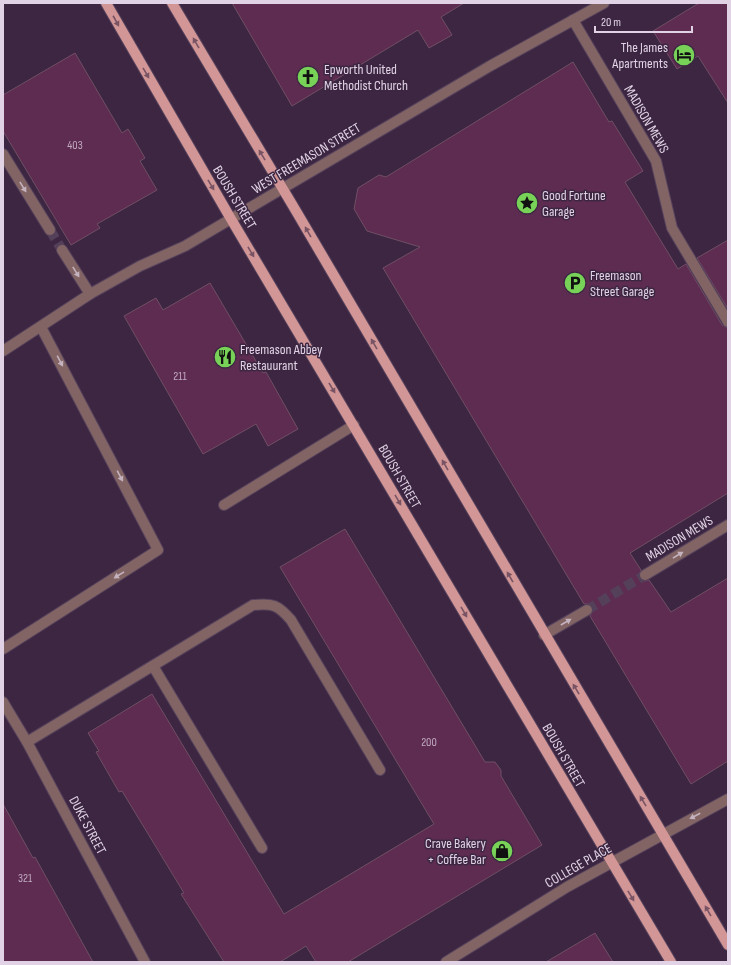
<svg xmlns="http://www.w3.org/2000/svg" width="731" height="965" font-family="'Sofia Sans Condensed',sans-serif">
	<rect width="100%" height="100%" fill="#3c2642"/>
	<g fill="#5d2c50" stroke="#704e65">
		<path d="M232 3H464L441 17 452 35 429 48 418 30 292 106Z"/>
		<path d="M699 3H728V103L698 56 677 69 653 31Z"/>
		<path d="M75 53 122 133 128 129 145 158 140 161 157 190 97 224 100 228 71 245 3 131V95Z"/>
		<path d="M573 62 609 122 612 121 643 171 625 182 678 269 686 264 722 325 728 328V493L630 553 641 570 639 575 640 579 645 581 649 580 671 612 728 578V761L691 784 590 616 593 610 592 606 587 604H584L383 268 420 247 367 231 354 209 358 188 379 175 386 177Z"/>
		<path d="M728 240V309L697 258Z"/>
		<path d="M210 283 263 373 266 372 298 429 268 446 256 424 203 454 124 316 156 298 163 310Z"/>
		<path d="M345 529 485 762H495L501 770V776L542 845 348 962H316L306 946 280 962H224L181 894 184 893 122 791 119 792 96 752 99 751 88 733 152 694 284 914 434 824 280 567Z"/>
		<path d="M3 804 33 858 35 857 93 962H3Z"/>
		<path d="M595 933 613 962H546Z"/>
	</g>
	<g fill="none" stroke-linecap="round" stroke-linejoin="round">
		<g stroke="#55405a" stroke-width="10" stroke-dasharray="10 5" stroke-linecap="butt">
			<path d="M50 230 62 250"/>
			<path d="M587 610 645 575"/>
		</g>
		<g stroke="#56425c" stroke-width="12">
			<g id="minor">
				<path d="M573 20 656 161 672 228 728 322"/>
				<path d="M3 154 50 230"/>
				<path d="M62 250 90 294"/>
				<path d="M3 351 90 294 140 266 185 246 490 66 604 3"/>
				<path d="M224 505 354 425"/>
				<path d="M645 575 728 525"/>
				<path d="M544 635 587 610"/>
				<path d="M3 649 158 550 41 327"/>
				<path d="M153 666 262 848"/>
				<path d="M3 702 27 742 145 962"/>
				<path d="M27 742 253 605C273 603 278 605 291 620L380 770"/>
				<path d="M446 962 567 887 728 799"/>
			</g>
		</g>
		<g stroke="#56425c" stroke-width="12">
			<g id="major">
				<path d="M106 3 231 219 671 962"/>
				<path d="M172 3 296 211 728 945"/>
			</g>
		</g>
		<use href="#minor" stroke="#826464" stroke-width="10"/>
		<use href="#major" stroke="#d39696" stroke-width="10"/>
	</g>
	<defs><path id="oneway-solid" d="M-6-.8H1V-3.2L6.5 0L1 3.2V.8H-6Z"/></defs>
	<g fill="#785364">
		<use href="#oneway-solid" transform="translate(116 21) rotate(61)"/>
		<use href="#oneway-solid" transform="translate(196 43) rotate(-120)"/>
		<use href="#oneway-solid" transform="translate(146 73) rotate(60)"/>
		<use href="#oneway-solid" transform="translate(262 155) rotate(-121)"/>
		<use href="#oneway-solid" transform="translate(211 185) rotate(59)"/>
		<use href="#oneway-solid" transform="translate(308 232) rotate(-120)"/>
		<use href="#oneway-solid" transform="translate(251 252) rotate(59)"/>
		<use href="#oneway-solid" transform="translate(374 344) rotate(-120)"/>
		<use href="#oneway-solid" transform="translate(332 388) rotate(59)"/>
		<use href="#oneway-solid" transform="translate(445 465) rotate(-120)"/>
		<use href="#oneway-solid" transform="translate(398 500) rotate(60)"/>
		<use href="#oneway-solid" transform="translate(510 577) rotate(-120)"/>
		<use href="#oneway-solid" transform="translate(464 612) rotate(60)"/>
		<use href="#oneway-solid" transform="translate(576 689) rotate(-121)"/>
		<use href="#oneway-solid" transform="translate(643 801) rotate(-121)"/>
		<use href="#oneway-solid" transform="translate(631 896) rotate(59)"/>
		<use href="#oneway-solid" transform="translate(708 911) rotate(-120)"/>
	</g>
	<g fill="#c4b2be">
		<use href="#oneway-solid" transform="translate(23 187) rotate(58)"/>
		<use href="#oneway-solid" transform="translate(76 272) rotate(58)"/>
		<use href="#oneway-solid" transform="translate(60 361) rotate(62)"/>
		<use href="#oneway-solid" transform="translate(120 476) rotate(62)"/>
		<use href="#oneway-solid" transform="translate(678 555) rotate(-31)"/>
		<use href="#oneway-solid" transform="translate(119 575) rotate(148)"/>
		<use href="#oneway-solid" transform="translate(566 622) rotate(-30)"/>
		<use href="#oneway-solid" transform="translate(695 816) rotate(152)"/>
	</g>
	<defs>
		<g id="hotel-disc" transform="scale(1.15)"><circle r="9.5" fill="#78d258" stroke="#3c2642"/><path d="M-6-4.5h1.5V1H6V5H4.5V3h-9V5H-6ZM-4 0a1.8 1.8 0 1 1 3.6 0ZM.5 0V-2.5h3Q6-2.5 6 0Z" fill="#111"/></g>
		<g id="church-disc" transform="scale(1.15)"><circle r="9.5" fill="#78d258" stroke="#3c2642"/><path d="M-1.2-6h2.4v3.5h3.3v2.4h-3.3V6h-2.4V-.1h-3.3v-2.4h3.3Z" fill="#111"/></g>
		<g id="sight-disc" transform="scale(1.15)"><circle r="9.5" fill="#78d258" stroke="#3c2642"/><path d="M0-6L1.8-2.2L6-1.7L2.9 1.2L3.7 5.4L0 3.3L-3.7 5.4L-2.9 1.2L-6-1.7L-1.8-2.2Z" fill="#111"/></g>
		<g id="parking-disc" transform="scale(1.15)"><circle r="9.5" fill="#78d258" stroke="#3c2642"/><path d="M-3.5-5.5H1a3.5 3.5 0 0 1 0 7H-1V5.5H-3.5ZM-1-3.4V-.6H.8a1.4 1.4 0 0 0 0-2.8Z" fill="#111"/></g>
		<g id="restaurant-disc" transform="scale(1.15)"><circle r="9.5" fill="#78d258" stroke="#3c2642"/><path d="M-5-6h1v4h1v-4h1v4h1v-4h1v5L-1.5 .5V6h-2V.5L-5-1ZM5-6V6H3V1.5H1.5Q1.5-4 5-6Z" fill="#111"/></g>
		<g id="shop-disc" transform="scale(1.15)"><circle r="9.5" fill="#78d258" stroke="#3c2642"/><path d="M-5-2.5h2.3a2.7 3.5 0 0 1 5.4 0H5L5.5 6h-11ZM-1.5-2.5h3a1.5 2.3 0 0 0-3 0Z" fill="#111"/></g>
	</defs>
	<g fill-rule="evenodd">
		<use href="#hotel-disc" x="684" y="55"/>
		<use href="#church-disc" x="308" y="77"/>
		<use href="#sight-disc" x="527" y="203"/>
		<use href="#parking-disc" x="575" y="283"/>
		<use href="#restaurant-disc" x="225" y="357"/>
		<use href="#shop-disc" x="502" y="851"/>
	</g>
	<g text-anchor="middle" stroke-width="3" stroke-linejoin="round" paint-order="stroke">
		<g font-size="12" fill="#c0a9c0">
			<text x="75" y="149">403</text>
			<text x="180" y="380">211</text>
			<text x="429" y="746">200</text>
			<text x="25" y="882">321</text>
		</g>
		<g font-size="14" fill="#e1d3e5" stroke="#3c2642" text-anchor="start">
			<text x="668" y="52" text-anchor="end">The James<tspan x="668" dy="16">Apartments</tspan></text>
			<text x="324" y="74">Epworth United<tspan x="324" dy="16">Methodist Church</tspan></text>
			<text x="542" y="200">Good Fortune<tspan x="542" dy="16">Garage</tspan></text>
			<text x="590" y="280">Freemason<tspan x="590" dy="16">Street Garage</tspan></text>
			<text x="240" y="354">Freemason Abbey<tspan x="240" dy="16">Restauurant</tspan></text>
			<text x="486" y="848" text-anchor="end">Crave Bakery<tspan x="486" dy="16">+ Coffee Bar</tspan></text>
		</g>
		<g font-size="14" fill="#e1d3e5" stroke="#3c2642">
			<text transform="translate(647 119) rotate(60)" y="5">MADISON MEWS</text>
			<text transform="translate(306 158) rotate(-31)" y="5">WEST FREEMASON STREET</text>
			<text transform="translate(235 197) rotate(59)" y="5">BOUSH STREET</text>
			<text transform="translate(400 476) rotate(60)" y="5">BOUSH STREET</text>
			<text transform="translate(679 538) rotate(-31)" y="5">MADISON MEWS</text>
			<text transform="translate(564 755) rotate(60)" y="5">BOUSH STREET</text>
			<text transform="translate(88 825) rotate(62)" y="5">DUKE STREET</text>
			<text transform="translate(578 865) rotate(-30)" y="5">COLLEGE PLACE</text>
		</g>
	</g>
	<rect width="731" height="965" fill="none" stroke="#e1d3e5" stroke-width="8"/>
	<path d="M595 26v6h97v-6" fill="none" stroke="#e1d3e5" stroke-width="2"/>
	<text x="601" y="26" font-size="12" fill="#e1d3e5" stroke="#3c2642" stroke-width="3" paint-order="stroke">20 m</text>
</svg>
